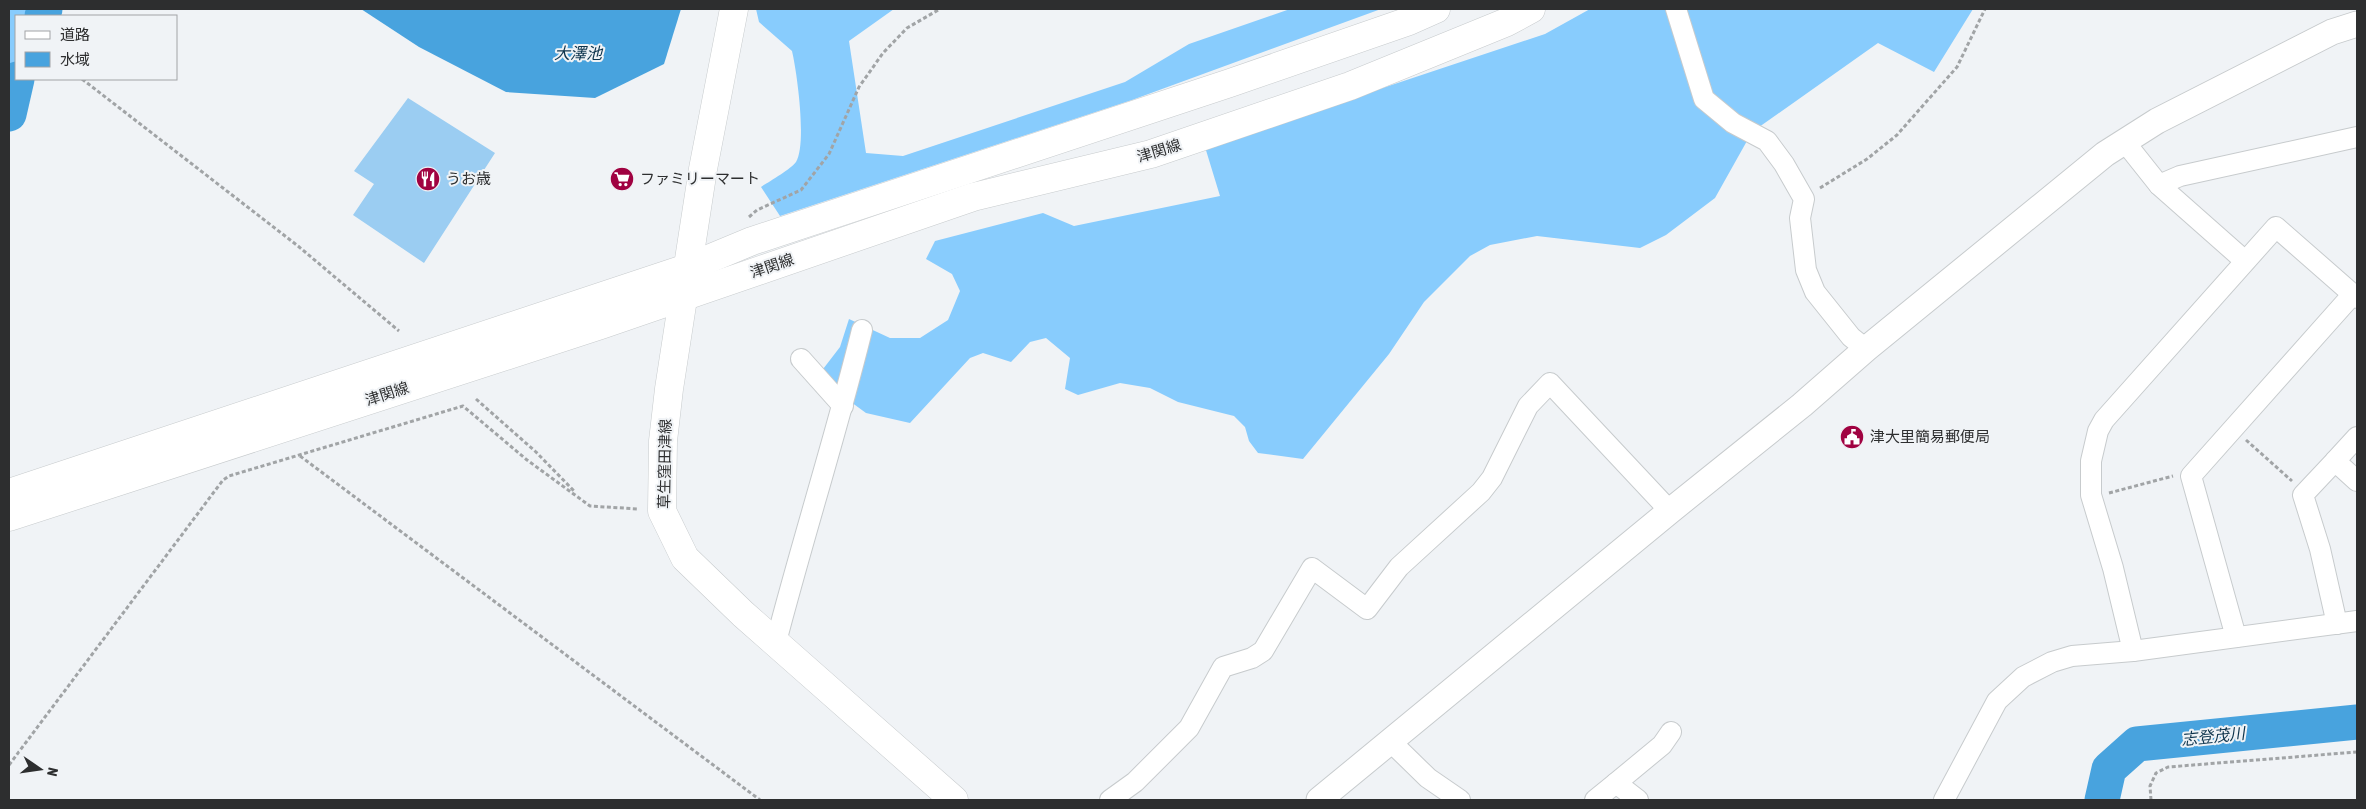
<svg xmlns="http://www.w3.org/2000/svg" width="2366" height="809" font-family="'Asap Condensed','Noto Sans JP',sans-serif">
	<rect width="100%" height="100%" fill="#f0f3f6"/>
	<g fill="#88ccfd">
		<path d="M9 9H53L48 16H16V63L9 74Z"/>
		<path d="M756 9H894L849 41 866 153 903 156 1125 82 1189 44 1290 9H1381L1132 100 780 216 761 187C770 181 791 169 796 162 807 144 797 72 792 51L759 22Z"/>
		<path d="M1590 9H1973L1934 72 1878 43 1752 132 1715 198 1666 235 1640 248 1537 236 1490 245 1470 256 1424 302 1389 354 1303 459 1258 453 1249 441 1245 427 1234 416 1178 402 1150 388 1120 383 1078 395 1065 389 1070 358 1046 338 1030 342 1011 362 983 353 970 358 910 423 866 413 829 386 820 373 840 347 849 319 890 338H920L948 320 960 291 952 274 926 259 935 241 1043 213 1074 226 1220 196 1205 147 1545 34Z"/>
	</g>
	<path fill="#48a3de" d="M361 9H681L664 64 595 98 506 92 419 47Z"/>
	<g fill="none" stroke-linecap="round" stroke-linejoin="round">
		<g stroke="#48a3de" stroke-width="35">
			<path d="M42 16 45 9"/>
			<path d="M9 114 17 79"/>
			<path d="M2102 800 2109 769 2137 744 2357 722"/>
		</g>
	</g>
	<path fill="#9bcdf2" d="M408 98 495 153 424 263 353 215 374 184 354 171Z"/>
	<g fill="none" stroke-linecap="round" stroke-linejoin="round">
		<g stroke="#c7cbcd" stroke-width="22">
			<g id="minor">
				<path d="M1676 9 1704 99 1733 123 1767 141 1784 164 1804 199 1800 218 1806 270 1815 292 1851 337 1866 349"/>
				<path d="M2124 141 2159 185 2245 261"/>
				<path d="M2159 185 2180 176 2357 137"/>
				<path d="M801 359 843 406"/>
				<path d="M2335 461 2357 437"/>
				<path d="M2337 624 2320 549 2303 495 2335 461 2357 481"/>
				<path d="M2236 637 2191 476 2353 294"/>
				<path d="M776 642C803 538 836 435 862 330"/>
				<path d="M2133 651 2113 568 2091 495V461L2098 431 2104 420 2276 227 2357 298"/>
				<path d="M1390 741 1428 778 1460 800"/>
				<path d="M1616 783 1662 745 1671 732"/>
				<path d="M1110 800 1135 782 1189 728 1223 667 1252 658 1263 651 1312 568 1367 609 1399 567 1481 492 1492 478 1528 406 1550 383 1670 511"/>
				<path d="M1595 800 1616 783 1638 800"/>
				<path d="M1944 800 1997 701 2023 677 2052 662 2072 656 2133 651 2357 621"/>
			</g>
		</g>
		<g stroke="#c7cbcd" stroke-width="27">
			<path id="tertiary" d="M1319 800 1670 511 1802 405 1866 349 2105 154 2157 121 2332 32 2357 24"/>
		</g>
		<g stroke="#c7cbcd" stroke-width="29">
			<path id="secondary" d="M734 9 703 169 669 389 663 441 662 511 685 558 743 614 954 800"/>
		</g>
		<g stroke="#c7cbcd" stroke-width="29">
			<g id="primary">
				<path d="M9 493 687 268 752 241 1230 83 1409 21 1436 9"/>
				<path d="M9 517 601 325 973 197 1151 154 1350 86 1507 22 1531 9"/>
			</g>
		</g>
		<g stroke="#a1a4a6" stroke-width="3" stroke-dasharray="4 2.5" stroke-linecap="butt">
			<path d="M82 79 298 246 399 331"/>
			<path d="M1820 188 1867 159 1897 135 1957 67 1985 9"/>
			<path d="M749 217 757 210 801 190 829 154 859 87 883 53 907 28 940 9"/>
			<path d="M476 399 536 452 575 492"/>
			<path d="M2246 440 2292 481"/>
			<path d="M300 456 760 800"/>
			<path d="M2109 493 2173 476"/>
			<path d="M9 765 223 480 229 476 463 406 527 460 590 506 638 509"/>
			<path d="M2151 800 2150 786 2156 773 2168 767 2357 752"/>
		</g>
		<use href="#minor" stroke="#fff" stroke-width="20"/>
		<use href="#tertiary" stroke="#fff" stroke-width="25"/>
		<use href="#secondary" stroke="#fff" stroke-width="28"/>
		<use href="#primary" stroke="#fff" stroke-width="28"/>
	</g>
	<defs>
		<g id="restaurant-disc" transform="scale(1.25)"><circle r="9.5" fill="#a00241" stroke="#f0f3f6"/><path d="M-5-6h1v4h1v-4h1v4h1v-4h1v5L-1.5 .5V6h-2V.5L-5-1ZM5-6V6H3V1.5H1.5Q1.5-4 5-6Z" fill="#fff"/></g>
		<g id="supermarket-disc" transform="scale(1.25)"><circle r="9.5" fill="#a00241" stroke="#f0f3f6"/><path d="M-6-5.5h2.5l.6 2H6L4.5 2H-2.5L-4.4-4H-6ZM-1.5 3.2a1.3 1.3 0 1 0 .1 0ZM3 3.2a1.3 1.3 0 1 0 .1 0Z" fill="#fff"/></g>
		<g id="civic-disc" transform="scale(1.25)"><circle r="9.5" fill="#a00241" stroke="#f0f3f6"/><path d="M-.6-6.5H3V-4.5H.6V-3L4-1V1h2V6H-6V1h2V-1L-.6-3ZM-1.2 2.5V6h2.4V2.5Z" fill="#fff"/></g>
	</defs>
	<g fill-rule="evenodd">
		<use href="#restaurant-disc" x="428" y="179"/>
		<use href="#supermarket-disc" x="622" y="179"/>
		<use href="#civic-disc" x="1852" y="437"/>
	</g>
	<g text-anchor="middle" stroke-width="4" stroke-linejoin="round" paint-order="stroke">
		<g font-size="15" fill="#2d2e2f" stroke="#f0f3f6">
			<text transform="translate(1159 151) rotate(-17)" y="5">津関線</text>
			<text transform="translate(772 266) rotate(-19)" y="5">津関線</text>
			<text transform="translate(387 394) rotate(-18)" y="5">津関線</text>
			<text transform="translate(665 464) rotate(-89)" y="5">草生窪田津線</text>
		</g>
		<g font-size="15" fill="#2d2e2f" stroke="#f0f3f6" text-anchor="start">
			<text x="446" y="184">うお歳</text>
			<text x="640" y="184">ファミリーマート</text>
			<text x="1870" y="442">津大里簡易郵便局</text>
		</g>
		<g font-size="16" font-style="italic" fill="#0c334c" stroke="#f0f3f6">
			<text x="578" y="59">大澤池</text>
			<text transform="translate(2213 736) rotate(-6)" y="6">志登茂川</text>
		</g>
	</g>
	<rect width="2366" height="809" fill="none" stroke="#2d2e2f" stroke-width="20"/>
	<rect x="15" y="15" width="162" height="65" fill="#f0f3f6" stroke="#a2a4a6"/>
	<rect x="25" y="31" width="25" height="8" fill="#ffffff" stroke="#a2a4a6"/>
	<text x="60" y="40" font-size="15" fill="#2d2e2f">道路</text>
	<rect x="25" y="52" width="25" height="15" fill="#48a3de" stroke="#a2a4a6"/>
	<text x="60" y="65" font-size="15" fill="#2d2e2f">水域</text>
	<g transform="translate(40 769) rotate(103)" stroke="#f0f3f6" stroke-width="4" paint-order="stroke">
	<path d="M0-4L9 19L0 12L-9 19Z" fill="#2d2e2f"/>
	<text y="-8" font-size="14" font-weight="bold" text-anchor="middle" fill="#2d2e2f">N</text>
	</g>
</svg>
